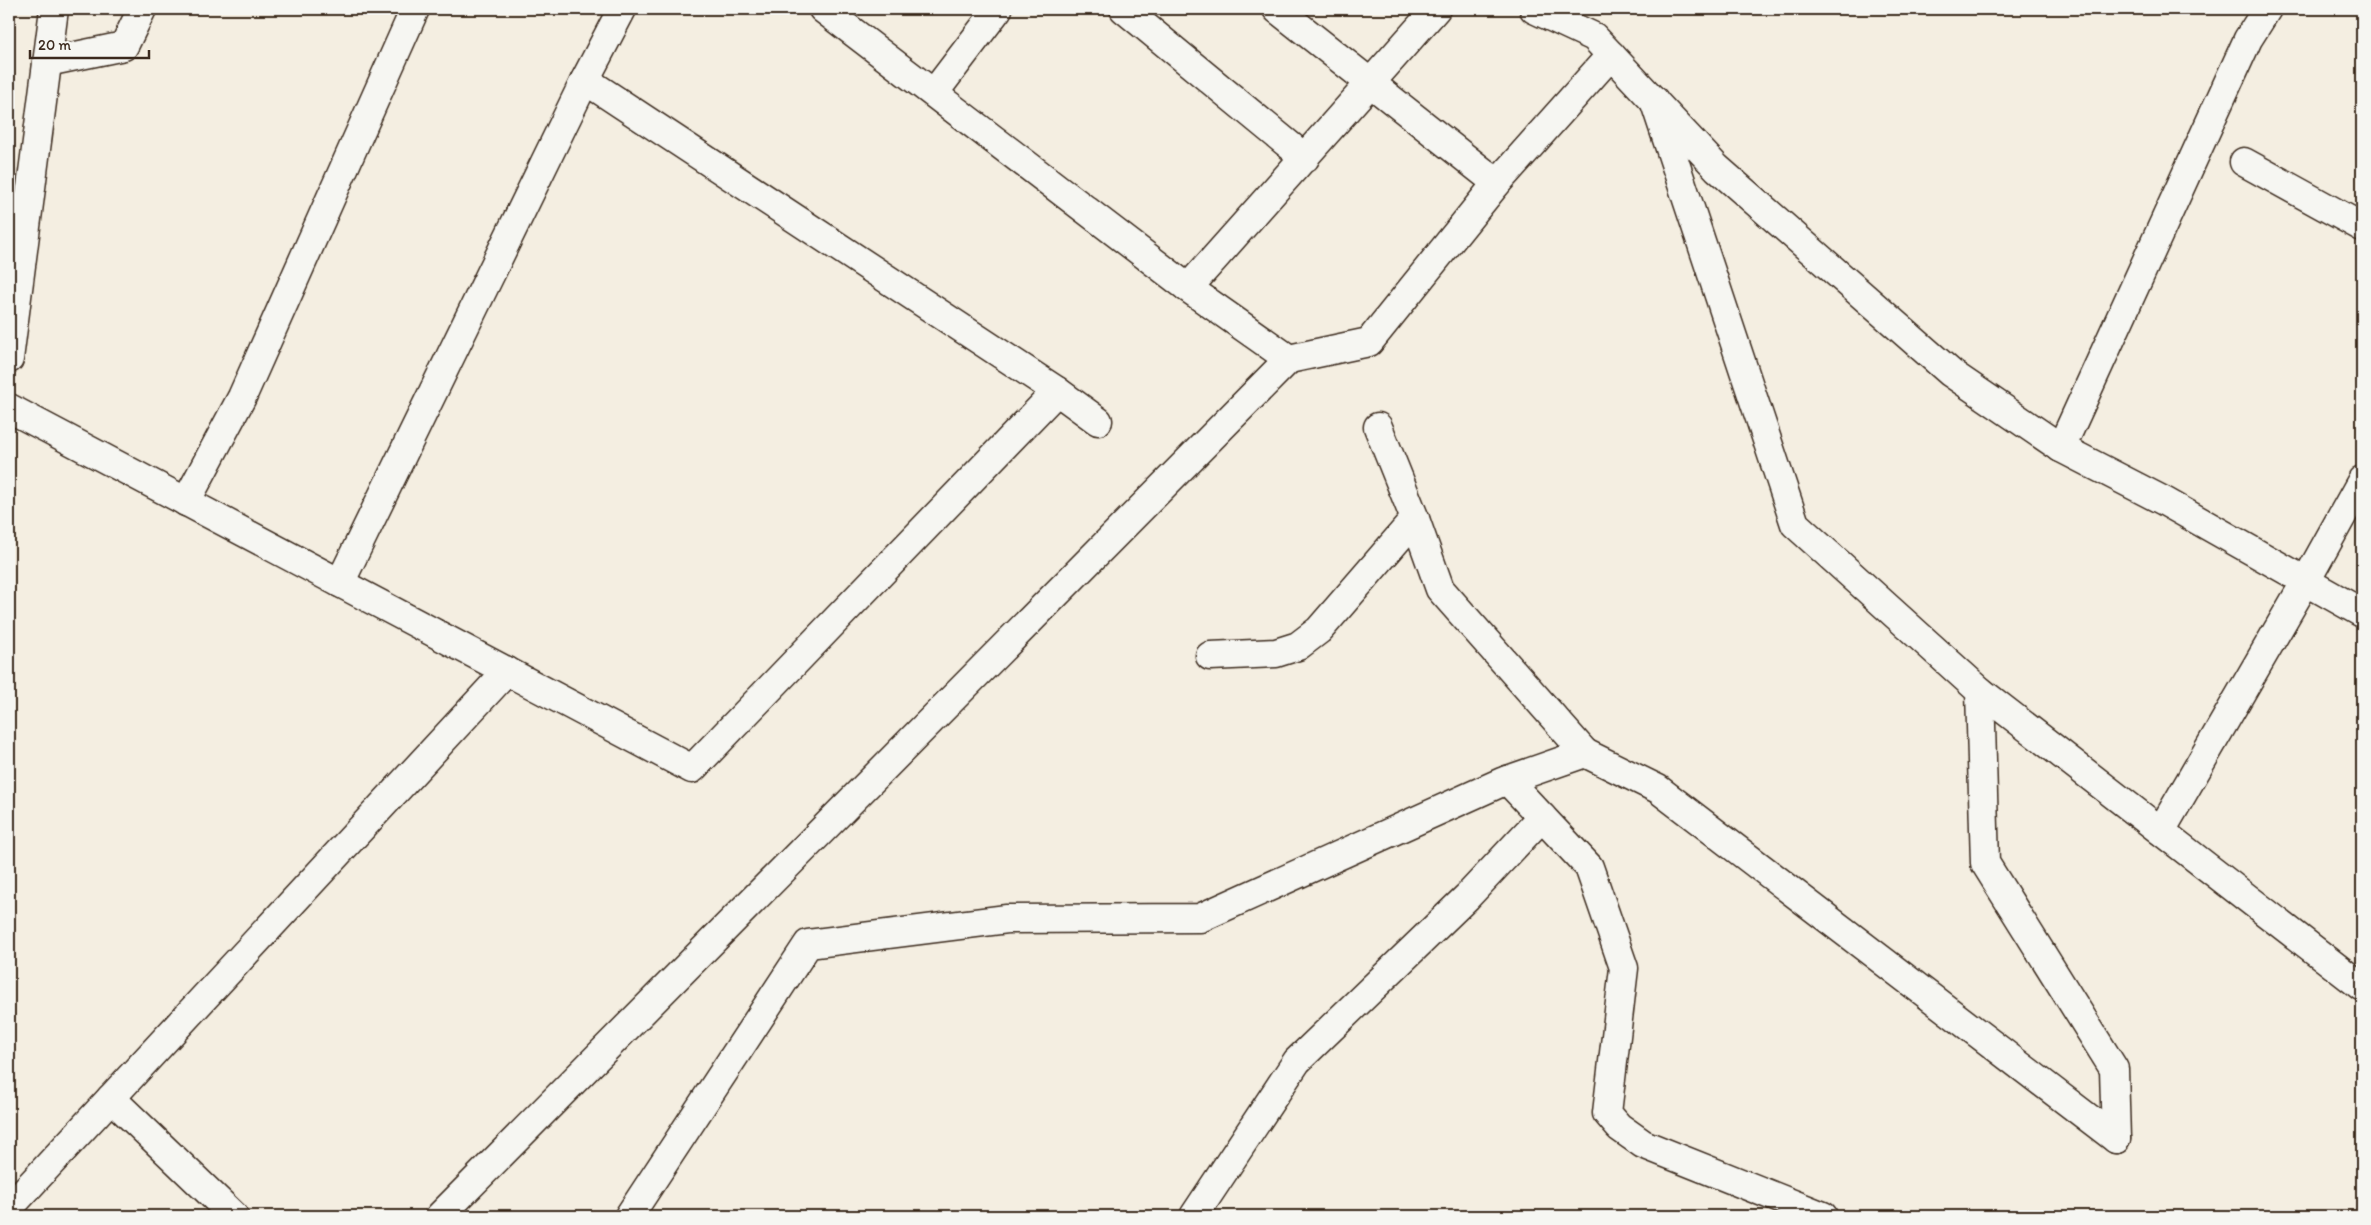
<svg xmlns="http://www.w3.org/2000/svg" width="2371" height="1225" font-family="Itim,sans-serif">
	<rect width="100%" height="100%" fill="#f4eee1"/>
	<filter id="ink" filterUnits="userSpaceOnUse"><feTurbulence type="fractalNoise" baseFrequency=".02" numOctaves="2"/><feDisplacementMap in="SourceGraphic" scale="10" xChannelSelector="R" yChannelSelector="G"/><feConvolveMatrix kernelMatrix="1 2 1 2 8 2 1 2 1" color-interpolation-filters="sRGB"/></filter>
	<g filter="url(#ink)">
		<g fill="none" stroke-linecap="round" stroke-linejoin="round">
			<g stroke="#3b2a1e" stroke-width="31">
				<g id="minor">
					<path d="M823 9 1188 288 1436 9"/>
					<path d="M1124 9 1305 158"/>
					<path d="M1277 9 1497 183"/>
					<path d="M1534 9 1594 37 1717 168 1951 373 2061 448 2164 501 2362 613"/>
					<path d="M47 62 124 46 142 9"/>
					<path d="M585 80 1057 391 1098 421"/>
					<path d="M934 93 998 9"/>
					<path d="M1654 100 1795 524 1980 691 1985 863 2114 1069 2116 1139"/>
					<path d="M2244 162 2362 227"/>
					<path d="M1188 288 1289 359 1369 342 1497 183 1611 55"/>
					<path d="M9 359 54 9"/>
					<path d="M9 408 692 769 1057 391"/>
					<path d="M1378 427 1415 519 1440 589 1585 753"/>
					<path d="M2061 448 2248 39 2267 9"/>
					<path d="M186 502 242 397 415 9"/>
					<path d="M340 583 585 80 622 9"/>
					<path d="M1210 656 1276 653 1298 646 1319 630 1415 519"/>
					<path d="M1980 691 2362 987"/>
					<path d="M1507 780 1589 867 1624 968 1607 1113 1619 1127 1643 1144 1823 1216"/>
					<path d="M2161 831 2306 581 2362 480"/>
					<path d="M111 1098 234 1216"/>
					<path d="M9 1208 507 671"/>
					<path d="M440 1216 1289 359"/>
					<path d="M629 1216 808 944 1007 919 1200 918 1502 782 1585 753 1658 789 2116 1139"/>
					<path d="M1194 1216 1297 1061 1467 897 1542 817"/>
				</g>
			</g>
			<use href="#minor" stroke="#f6f6f2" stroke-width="28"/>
		</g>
	</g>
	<rect width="2371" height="1225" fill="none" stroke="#f6f6f2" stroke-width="30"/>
	<rect x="15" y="15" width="2341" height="1195" fill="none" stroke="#3b2a1e" stroke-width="2" filter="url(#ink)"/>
	<path d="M30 50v8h119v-8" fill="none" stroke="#3b2a1e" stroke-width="2.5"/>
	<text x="38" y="50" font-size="15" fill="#3b2a1e" stroke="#f6f6f2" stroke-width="4" paint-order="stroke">20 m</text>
</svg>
